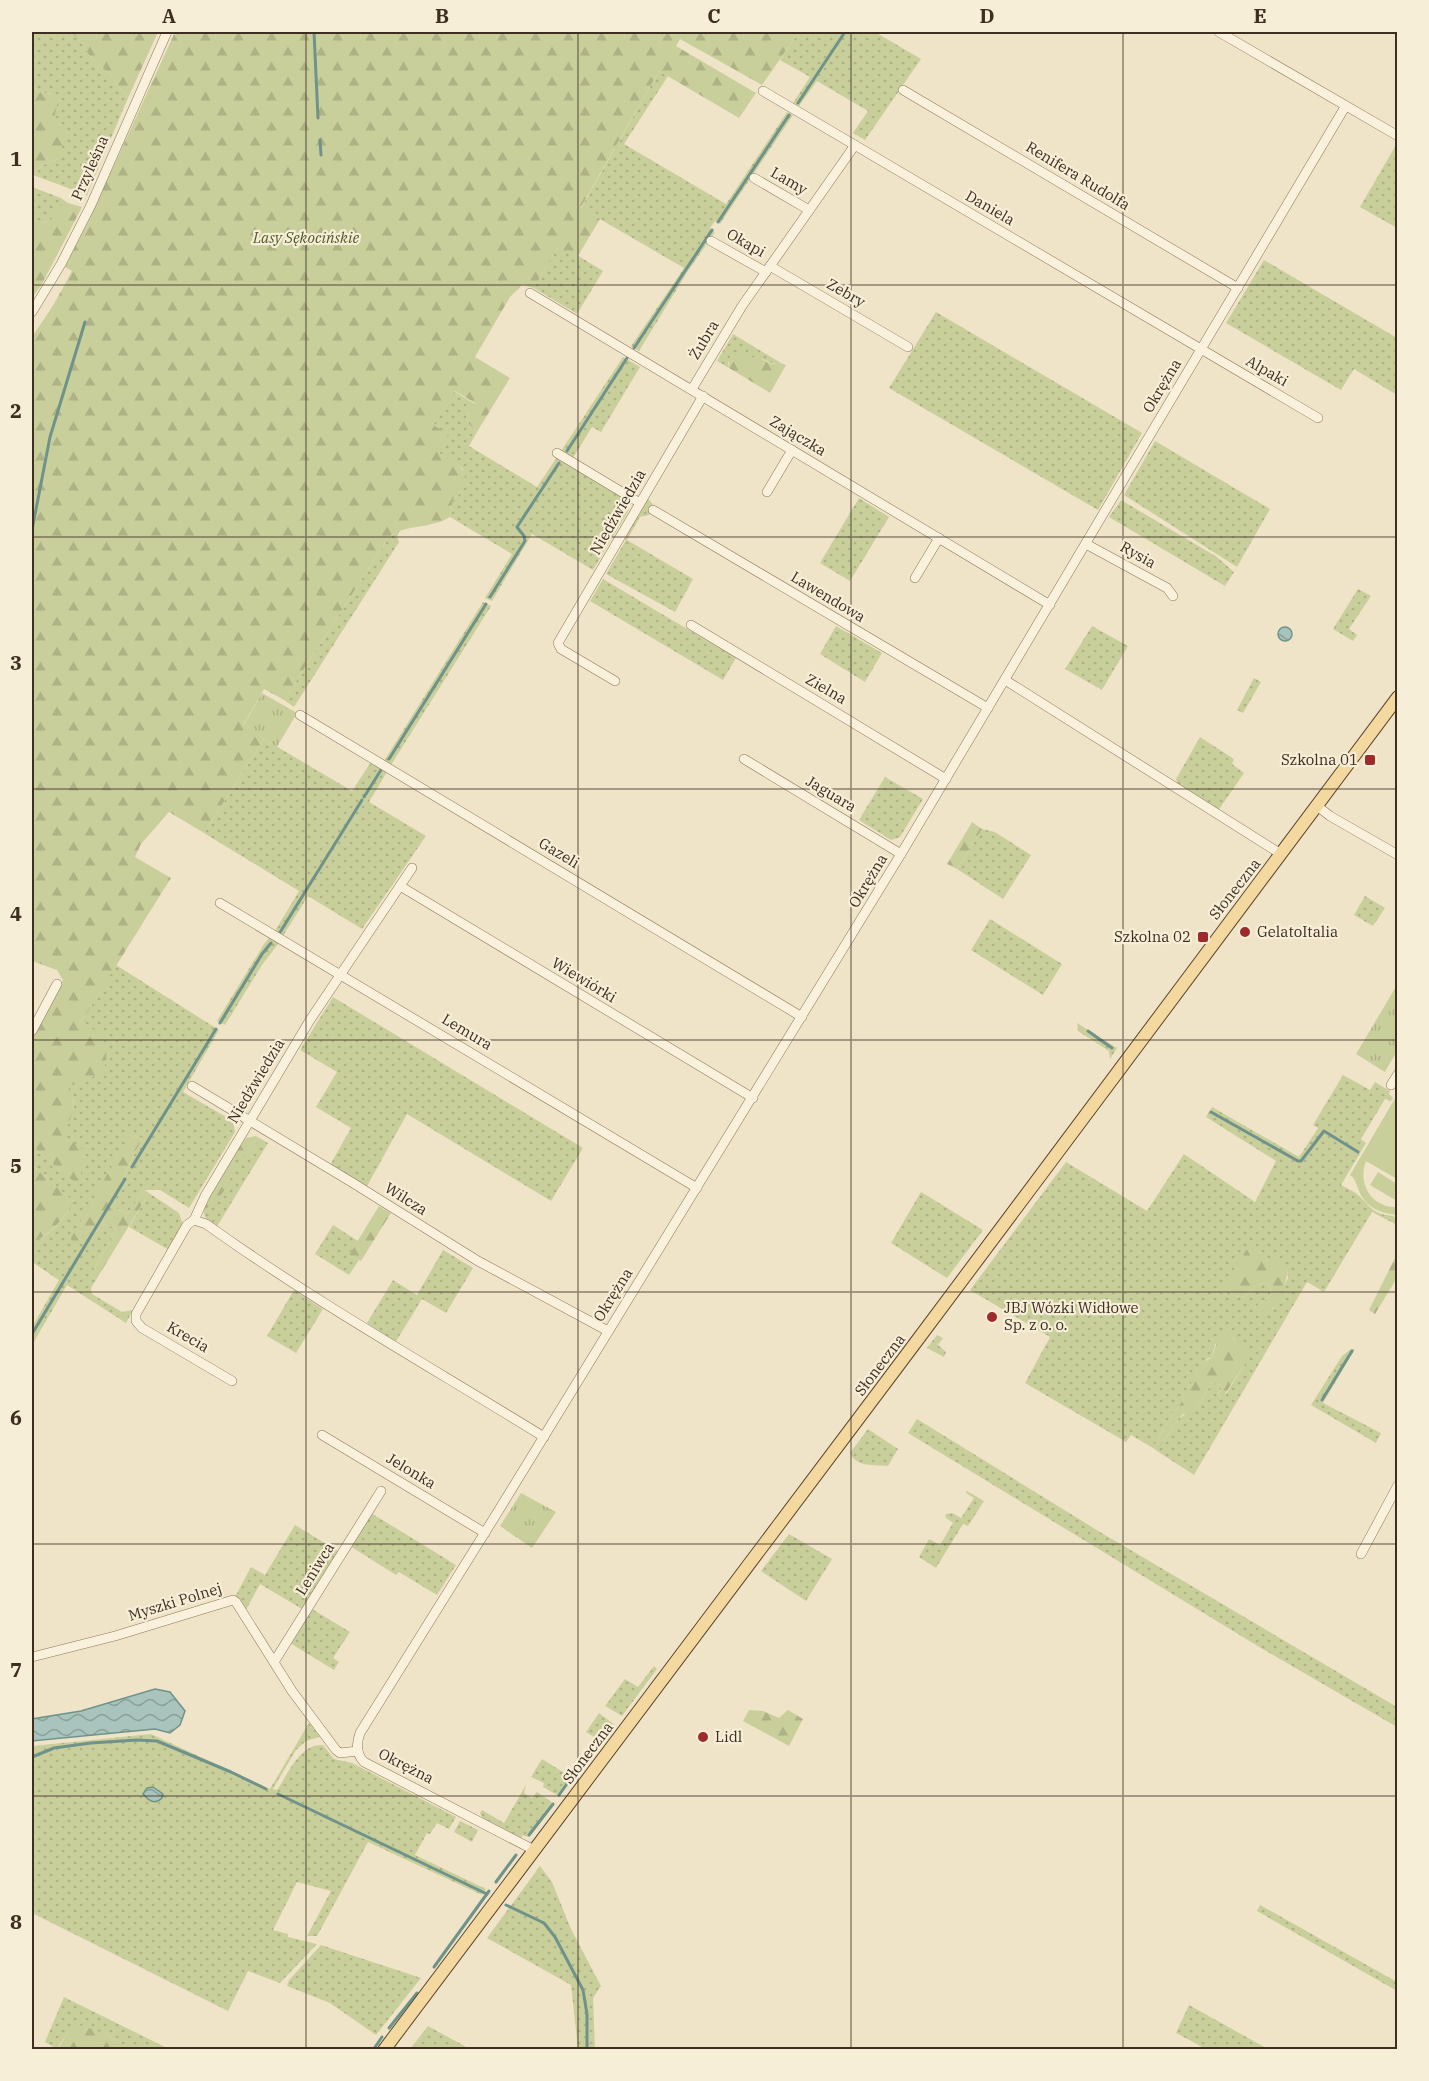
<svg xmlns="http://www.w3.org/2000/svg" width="1429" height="2081" font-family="'IBM Plex Serif',serif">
	<defs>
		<pattern id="grass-dots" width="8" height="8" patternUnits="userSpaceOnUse" patternTransform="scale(1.5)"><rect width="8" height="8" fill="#c9cf9b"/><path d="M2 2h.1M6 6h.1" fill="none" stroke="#aeb285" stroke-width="1.8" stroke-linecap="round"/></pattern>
		<pattern id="forest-firs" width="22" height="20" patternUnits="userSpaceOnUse" patternTransform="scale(1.5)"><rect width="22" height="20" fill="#c9cf9b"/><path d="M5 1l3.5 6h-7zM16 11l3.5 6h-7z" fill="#aeb285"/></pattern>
		<pattern id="park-tufts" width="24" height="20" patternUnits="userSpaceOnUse" patternTransform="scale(1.5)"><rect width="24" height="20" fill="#c9cf9b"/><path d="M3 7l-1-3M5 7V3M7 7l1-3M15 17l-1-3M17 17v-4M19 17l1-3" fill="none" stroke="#aeb285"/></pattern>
		<pattern id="water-waves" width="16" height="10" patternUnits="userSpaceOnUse" patternTransform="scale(1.5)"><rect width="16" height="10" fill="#a9c4bc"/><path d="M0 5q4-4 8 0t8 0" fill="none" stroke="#8ba098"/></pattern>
	</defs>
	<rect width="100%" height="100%" fill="#f0e4c8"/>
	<g fill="url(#grass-dots)" fill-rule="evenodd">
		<path d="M32 32H71L81 42 89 55 109 74 128 98 87 195 33 175 41 166 58 159 52 94 40 92 32 86Z"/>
		<path d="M799 32H875L921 59 865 140 853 133 868 111 817 81 799 106 793 103 810 77 780 60Z"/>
		<path d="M659 71 668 76 624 144 726 204 787 112 793 115 720 224 715 221 710 228 715 232 688 271 639 351 631 346 684 268 581 208Z"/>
		<path d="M1396 145 1398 146 1397 228 1360 207Z"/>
		<path d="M32 187 61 198 68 203 63 204C52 220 52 224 32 223Z"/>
		<path d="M557 248 567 249 603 271 577 314 534 288Z"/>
		<path d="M1264 260 1397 338V395L1354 369 1341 390 1226 323Z"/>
		<path d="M936 312 1142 433 1098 510 889 388Z"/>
		<path d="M733 334 781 363C771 366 767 359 757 358 746 356 739 358 728 362L729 368 717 361Z"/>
		<path d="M623 357 640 367 601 432 592 427 573 458 561 451Z"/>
		<path d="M454 391 475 404 466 418 468 423 477 432 469 446 537 487 557 457 624 497 629 510 593 570 532 534 492 601 485 598 512 554 450 517 453 499 463 491V469L440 454 433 425Z"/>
		<path d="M1155 441 1270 509 1237 567 1124 495Z"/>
		<path d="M647 497 654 506 649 515 640 517 627 540 693 579 675 612 606 574 626 540 624 538Z"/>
		<path d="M859 498 889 517 850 581 820 563Z"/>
		<path d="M1121 500 1217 557 1234 572 1225 586 1109 517Z"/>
		<path d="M400 530 397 537 399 542 294 707 284 700 389 537Z"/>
		<path d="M603 579 736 658 723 680 590 601Z"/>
		<path d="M1358 589 1371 596 1349 629 1357 635 1353 641 1333 629Z"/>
		<path d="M483 602 491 606 391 765 384 761Z"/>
		<path d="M836 626 882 653 865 682 820 654Z"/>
		<path d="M1092 626 1128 646 1102 690 1065 669Z"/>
		<path d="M1254 678 1261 682 1243 713 1237 710Z"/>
		<path d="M1200 737 1234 759 1232 764 1244 773 1220 808 1217 810 1178 785 1176 779Z"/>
		<path d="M264 739 352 791 371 762 387 772 369 802 426 836 362 929 308 896 283 936 275 931 299 891 204 833Z"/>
		<path d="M885 777 923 799 900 837 891 840 859 820Z"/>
		<path d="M982 829 995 832 1031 855 1003 899 957 869Z"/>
		<path d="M1365 896 1385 908 1373 926 1354 915Z"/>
		<path d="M990 919 1062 964 1043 995 971 950Z"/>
		<path d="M270 937 279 943 262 965 225 1025 217 1021 264 944Z"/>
		<path d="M116 965 219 1030 183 1092 233 1121 235 1132 189 1208 160 1190H145L127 1214 110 1205 142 1138 130 1134 90 1238 103 1224 117 1228 90 1276 96 1280 91 1288 92 1294 122 1312 133 1310 126 1323 67 1285 32 1345V1327L59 1280 32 1262V1243C50 1235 64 1219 74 1202L32 1165V1146L78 1184C75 1174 63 1142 63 1134 65 1117 84 1107 67 1091L71 1085C79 1084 86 1079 93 1075 123 1059 96 1038 81 1022Z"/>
		<path d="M333 997 583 1148 551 1201 407 1114 366 1188 330 1165 351 1128 316 1107 337 1072 300 1050Z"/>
		<path d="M1077 1023 1117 1048 1110 1059 1109 1051 1078 1031Z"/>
		<path d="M1343 1075 1370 1090 1375 1082 1390 1091 1389 1094 1393 1098 1391 1101 1385 1099 1361 1139 1366 1143 1341 1185C1346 1188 1354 1191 1358 1195 1372 1208 1372 1214 1394 1216L1397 1225 1372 1212 1324 1292 1307 1282 1194 1475 1157 1451 1179 1418 1198 1407 1211 1384 1214 1383 1221 1385 1222 1388 1217 1395 1220 1397 1226 1394 1245 1364V1347L1236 1344 1233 1337 1215 1344 1212 1357 1207 1359 1183 1396 1181 1403 1172 1414 1153 1448 1131 1435 1126 1442 1025 1383 1050 1337 970 1290 1066 1162 1147 1211 1184 1154 1255 1202 1276 1161 1206 1117 1212 1107 1299 1157 1318 1128 1313 1125ZM1287 1269 1288 1278 1273 1309 1254 1308 1268 1298 1271 1294 1270 1286 1265 1283 1254 1286 1246 1296 1240 1297 1220 1292Z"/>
		<path d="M256 1136 268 1143 216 1228C210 1223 202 1217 204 1209L207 1208 228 1162 233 1156C247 1156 257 1151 256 1136Z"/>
		<path d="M921 1192 983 1230 947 1278 891 1243Z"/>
		<path d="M149 1193 179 1213 183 1225 169 1250 129 1227Z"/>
		<path d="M333 1225 358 1241 349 1255 359 1260 349 1275 315 1254Z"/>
		<path d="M443 1250 473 1268 446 1313 422 1299 395 1343 367 1323 393 1280 417 1295Z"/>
		<path d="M294 1290 323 1309 296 1353 267 1336Z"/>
		<path d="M937 1335 943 1338 938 1345 946 1352 944 1357 927 1348Z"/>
		<path d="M1351 1349H1355L1323 1403 1381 1433 1376 1443 1311 1405 1342 1356Z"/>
		<path d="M917 1419 1100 1532 1397 1707V1727L1261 1648 908 1433Z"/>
		<path d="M868 1429 898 1449 888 1466C874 1465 856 1467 850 1453Z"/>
		<path d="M967 1491 984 1501 968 1526 963 1524 936 1568 919 1557 929 1539 940 1545 953 1523 945 1517 946 1514 952 1513 961 1518 974 1498 966 1493Z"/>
		<path d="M371 1513 456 1565 437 1595 399 1572 396 1575 350 1546Z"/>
		<path d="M295 1525 338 1551 302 1609 260 1584 247 1608 246 1614 235 1597 251 1567 265 1575Z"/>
		<path d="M789 1534 832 1559 806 1601 761 1571Z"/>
		<path d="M312 1609 350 1632 333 1658 339 1662 334 1670 290 1643Z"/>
		<path d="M654 1666 657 1669 622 1716 605 1706 625 1679 638 1687Z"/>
		<path d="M599 1713 615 1725 602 1742 586 1732Z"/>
		<path d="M309 1723 320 1737 306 1741 296 1750 273 1789 277 1790C288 1774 300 1743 323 1745L334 1759 352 1763 456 1817 449 1829 437 1823 430 1834 427 1833 415 1855 486 1889 482 1895 368 1842 317 1936H307L331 1891 297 1882 273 1930 288 1934V1937L317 1944 280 1983 248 1971 228 2011 32 1913V1746L151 1734 270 1789Z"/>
		<path d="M542 1759 571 1777 557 1795 543 1787 544 1783 531 1777Z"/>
		<path d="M526 1785 524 1793 532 1798 537 1792 552 1802 527 1837 523 1835 521 1838 483 1818 480 1813 482 1810 504 1823Z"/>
		<path d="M460 1821 478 1830 472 1842 454 1832Z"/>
		<path d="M540 1866 552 1882 571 1929 601 1986 593 1998 595 2049H578L571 1985 487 1938Z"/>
		<path d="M1260 1905 1397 1982V1991L1257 1911Z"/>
		<path d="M321 1945 421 1978 376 2035 330 2003 287 1986 289 1980Z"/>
		<path d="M64 1997 169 2049H129L106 2034 68 2032 57 2049 45 2042Z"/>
		<path d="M1189 2005 1268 2049H1206L1176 2033Z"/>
		<path d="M428 2026 470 2049H410Z"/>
	</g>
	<g fill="url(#forest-firs)">
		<path d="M71 32H158L128 98 109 74 89 55 81 42Z"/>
		<path d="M175 32H799L762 85 680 39 676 46 756 93 739 118 659 71 581 207 600 219 578 256 568 250 565 253 557 248 534 288 522 285 510 297 475 357 510 378 477 432 468 423 466 418 475 403 455 391 433 425 448 434 440 454C458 466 470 467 463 491L453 499 450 517C431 529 405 524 389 537L284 700 264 689 243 725 264 739 204 833 169 812 141 844 135 857 171 878 81 1022 106 1037 102 1044C105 1050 108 1056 106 1063 103 1074 81 1084 71 1085L68 1091C81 1104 69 1120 63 1135L85 1151V1157L78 1185 32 1146V1038L63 980 57 970 32 961V337L54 304 72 271 65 267 90 218Z"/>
		<path d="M32 86 40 92 52 94 58 102 55 114 56 123 65 127 66 133 58 159 41 166 33 175 32 174Z"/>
		<path d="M63 203H68L82 207 42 284 32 298V223C57 224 48 218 63 203Z"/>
		<path d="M737 352 744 356 759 358 772 364 781 363 786 365 770 393 729 368V358L732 354Z"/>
		<path d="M972 822 982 829 957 869 947 864Z"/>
		<path d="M130 1134 142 1138 110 1205 127 1214 145 1190 149 1193 96 1280 90 1276 117 1228 103 1224 90 1238 73 1247 71 1238Z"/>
		<path d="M256 1136C257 1150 247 1159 233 1156L246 1138Z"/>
		<path d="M228 1162 233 1165C236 1177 216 1206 204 1209L206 1202Z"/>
		<path d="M32 1165 74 1202C64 1219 49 1235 32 1243Z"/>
		<path d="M379 1206 391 1213 361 1261 349 1255Z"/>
		<path d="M1249 1246 1287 1269C1288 1280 1280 1300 1273 1308 1270 1312 1264 1314 1259 1315L1254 1313V1308L1268 1298 1271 1294 1270 1286 1265 1283 1254 1286 1246 1296 1240 1297 1219 1292Z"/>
		<path d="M1397 1254V1278L1375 1314 1369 1310Z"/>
		<path d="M1225 1334H1231L1236 1344 1246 1347 1249 1350 1245 1364 1223 1397 1217 1396 1222 1388 1221 1385 1214 1383 1211 1384 1198 1407 1189 1415 1183 1414 1179 1418 1157 1451 1153 1448 1172 1414 1181 1403 1183 1396 1203 1363 1212 1357 1218 1338Z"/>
		<path d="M749 1710 763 1711 779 1718 788 1710 803 1719 789 1746 743 1721Z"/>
		<path d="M77 2024 106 2034 129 2049H58L72 2025Z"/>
	</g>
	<g fill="url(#park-tufts)">
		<path d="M262 693 297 713 277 747 243 726Z"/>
		<path d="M1397 985V1051L1385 1072 1356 1054Z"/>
		<path d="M521 1493 556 1512 532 1548 500 1526Z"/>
	</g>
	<g fill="#c9cf9b">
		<path d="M1397 1095V1179L1366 1161C1357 1184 1372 1208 1397 1207V1215C1380 1213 1366 1208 1359 1191 1356 1184 1356 1179 1350 1175Z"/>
		<path d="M1378 1172 1397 1184V1201L1370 1185Z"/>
	</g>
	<g fill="url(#water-waves)" stroke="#6f938a" stroke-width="1.5">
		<circle cx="1285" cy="634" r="7"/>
		<path d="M155 1689 170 1692 185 1711 180 1725 170 1733 155 1729 32 1741V1719L81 1711Z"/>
		<path d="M153 1787 163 1794 162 1798C155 1805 149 1801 143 1794L147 1788Z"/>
	</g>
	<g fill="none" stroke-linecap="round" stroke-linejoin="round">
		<g stroke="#6f938a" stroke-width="3">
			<path d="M314 32 318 118"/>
			<path d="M798 103 845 32"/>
			<path d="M320 140 321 155"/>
			<path d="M718 222 789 115"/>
			<path d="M634 348 712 230"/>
			<path d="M567 451 627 358"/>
			<path d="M32 530 50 437 85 322"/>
			<path d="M490 597 525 541 524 536 517 527 559 463"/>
			<path d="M389 759 486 604"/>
			<path d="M364 797 381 770"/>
			<path d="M279 934 362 800"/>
			<path d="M220 1023 262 954 271 943"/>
			<path d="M1088 1031 1112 1048"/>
			<path d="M1211 1112 1298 1161H1301L1324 1131 1358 1152"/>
			<path d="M132 1167 216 1029"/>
			<path d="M32 1334 125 1179"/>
			<path d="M1322 1400 1352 1351"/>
			<path d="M32 1757 54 1748 91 1743 137 1740 157 1741 231 1772 266 1789"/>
			<path d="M278 1794 487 1894"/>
			<path d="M559 1795 569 1781"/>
			<path d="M529 1835 553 1804"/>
			<path d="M496 1882 516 1855"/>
			<path d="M506 1905 544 1923 555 1937 583 1990 587 2014V2050"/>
			<path d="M434 1967 489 1891"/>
			<path d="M389 2028 417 1993"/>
			<path d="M373 2050 382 2037"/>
		</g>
		<g stroke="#8d765c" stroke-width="10">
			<g id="minor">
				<path d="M1219 32 1398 136"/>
				<path d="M903 90 1238 288"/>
				<path d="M763 91 1318 418"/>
				<path d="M754 178 809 210"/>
				<path d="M711 241 766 272"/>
				<path d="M770 266 908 347"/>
				<path d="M530 293 1050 605"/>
				<path d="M32 312 61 264 91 205 167 32"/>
				<path d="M692 389 742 306 855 145"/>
				<path d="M557 453 640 503"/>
				<path d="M767 492 792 450"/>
				<path d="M653 510 988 708"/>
				<path d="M1086 544 1167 588 1173 596"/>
				<path d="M915 578 939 538"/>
				<path d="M691 625 946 779"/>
				<path d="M1005 680 1281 854"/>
				<path d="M615 681 561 649 558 643 703 396"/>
				<path d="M300 715 802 1017"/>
				<path d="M744 759 901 854"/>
				<path d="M1317 806 1330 816 1398 855"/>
				<path d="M400 886 753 1098"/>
				<path d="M220 903 697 1188"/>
				<path d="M32 1031 57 984"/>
				<path d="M1391 1085 1398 1074"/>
				<path d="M192 1086 353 1183 478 1261 608 1331"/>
				<path d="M194 1220 206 1224C315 1302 431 1367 544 1437"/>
				<path d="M232 1381 142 1328 136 1321V1314L187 1225 194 1220 205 1196 310 1020 412 868"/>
				<path d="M322 1435 485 1533"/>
				<path d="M1361 1554 1398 1485"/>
				<path d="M32 1657 115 1636 233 1600 236 1602 292 1691 336 1750 340 1753 358 1751"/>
				<path d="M274 1662 381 1491"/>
				<path d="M534 1850 364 1762C356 1754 356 1744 360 1733L494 1518 901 854 1345 107"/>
			</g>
		</g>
		<g stroke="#5b4430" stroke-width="14">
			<path id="major" d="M384 2050 907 1354 1398 697"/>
		</g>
		<use href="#minor" stroke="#faf1dc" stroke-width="9"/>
		<use href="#major" stroke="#f3d9a0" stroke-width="12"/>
	</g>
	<path fill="none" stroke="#3d2e20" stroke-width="1.5" stroke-opacity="0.55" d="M306 32V2050M578 32V2050M851 32V2050M1123 32V2050M32 285H1398M32 537H1398M32 789H1398M32 1040H1398M32 1292H1398M32 1544H1398M32 1796H1398"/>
	<g fill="#9e2a2b" stroke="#f7eed8" stroke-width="2">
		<rect x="1364" y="754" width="12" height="12" rx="3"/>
		<circle cx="1245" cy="932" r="6"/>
		<rect x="1197" y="931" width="12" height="12" rx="3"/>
		<circle cx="992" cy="1317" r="6"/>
		<circle cx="703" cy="1737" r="6"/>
	</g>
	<g text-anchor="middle" stroke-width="4.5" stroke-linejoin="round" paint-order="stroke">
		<g font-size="15" fill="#3d2e20" stroke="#f7eed8">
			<text transform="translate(90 168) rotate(-66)" y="5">Przyleśna</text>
			<text transform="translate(1078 176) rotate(31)" y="5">Renifera Rudolfa</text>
			<text transform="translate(789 181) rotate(30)" y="5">Lamy</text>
			<text transform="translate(990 208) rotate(30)" y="5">Daniela</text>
			<text transform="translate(746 243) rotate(30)" y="5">Okapi</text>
			<text transform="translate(846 293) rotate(30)" y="5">Zebry</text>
			<text transform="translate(704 340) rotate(-59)" y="5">Żubra</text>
			<text transform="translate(1267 371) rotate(30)" y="5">Alpaki</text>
			<text transform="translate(1162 386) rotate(-59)" y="5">Okrężna</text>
			<text transform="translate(798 436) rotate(31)" y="5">Zajączka</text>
			<text transform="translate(618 512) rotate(-60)" y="5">Niedźwiedzia</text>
			<text transform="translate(1138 555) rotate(29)" y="5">Rysia</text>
			<text transform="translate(828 597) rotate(31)" y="5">Lawendowa</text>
			<text transform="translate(826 689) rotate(30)" y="5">Zielna</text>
			<text transform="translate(831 794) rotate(31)" y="5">Jaguara</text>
			<text transform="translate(559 853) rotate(31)" y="5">Gazeli</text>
			<text transform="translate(868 881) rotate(-59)" y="5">Okrężna</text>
			<text transform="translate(1235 889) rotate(-52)" y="5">Słoneczna</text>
			<text transform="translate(584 980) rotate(31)" y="5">Wiewiórki</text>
			<text transform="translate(467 1032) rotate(31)" y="5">Lemura</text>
			<text transform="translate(256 1081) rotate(-59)" y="5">Niedźwiedzia</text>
			<text transform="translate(406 1199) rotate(32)" y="5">Wilcza</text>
			<text transform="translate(613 1295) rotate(-58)" y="5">Okrężna</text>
			<text transform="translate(188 1337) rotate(30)" y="5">Krecia</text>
			<text transform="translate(880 1365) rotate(-53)" y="5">Słoneczna</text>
			<text transform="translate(411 1471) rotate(31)" y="5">Jelonka</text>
			<text transform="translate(315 1569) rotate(-58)" y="5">Leniwca</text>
			<text transform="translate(175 1602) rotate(-17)" y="5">Myszki Polnej</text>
			<text transform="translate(588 1753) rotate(-53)" y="5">Słoneczna</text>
			<text transform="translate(406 1766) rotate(27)" y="5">Okrężna</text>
		</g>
		<g font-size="15" font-style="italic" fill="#4d5a26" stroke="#f7eed8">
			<text x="306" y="243">Lasy Sękocińskie</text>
		</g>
		<g font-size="15" fill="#3d2e20" stroke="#f7eed8" text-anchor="start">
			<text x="1358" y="765" text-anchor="end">Szkolna 01</text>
			<text x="1257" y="937">GelatoItalia</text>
			<text x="1191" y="942" text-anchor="end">Szkolna 02</text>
			<text x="1004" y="1313">JBJ Wózki Widłowe<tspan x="1004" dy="17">Sp. z o. o.</tspan></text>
			<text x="715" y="1742">Lidl</text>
		</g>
	</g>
	<rect width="1429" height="2081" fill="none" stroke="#f7eed8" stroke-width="66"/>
	<rect x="33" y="33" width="1363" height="2015" fill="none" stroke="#3d2e20" stroke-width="2"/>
	<g font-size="20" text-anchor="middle" font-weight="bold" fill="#3d2e20">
		<text x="169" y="23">A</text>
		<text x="442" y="23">B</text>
		<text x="714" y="23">C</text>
		<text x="987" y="23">D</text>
		<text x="1260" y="23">E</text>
		<text x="16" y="166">1</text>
		<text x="16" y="418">2</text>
		<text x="16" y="670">3</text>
		<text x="16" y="921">4</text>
		<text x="16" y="1173">5</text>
		<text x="16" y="1425">6</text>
		<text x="16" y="1677">7</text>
		<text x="16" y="1929">8</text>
	</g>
</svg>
